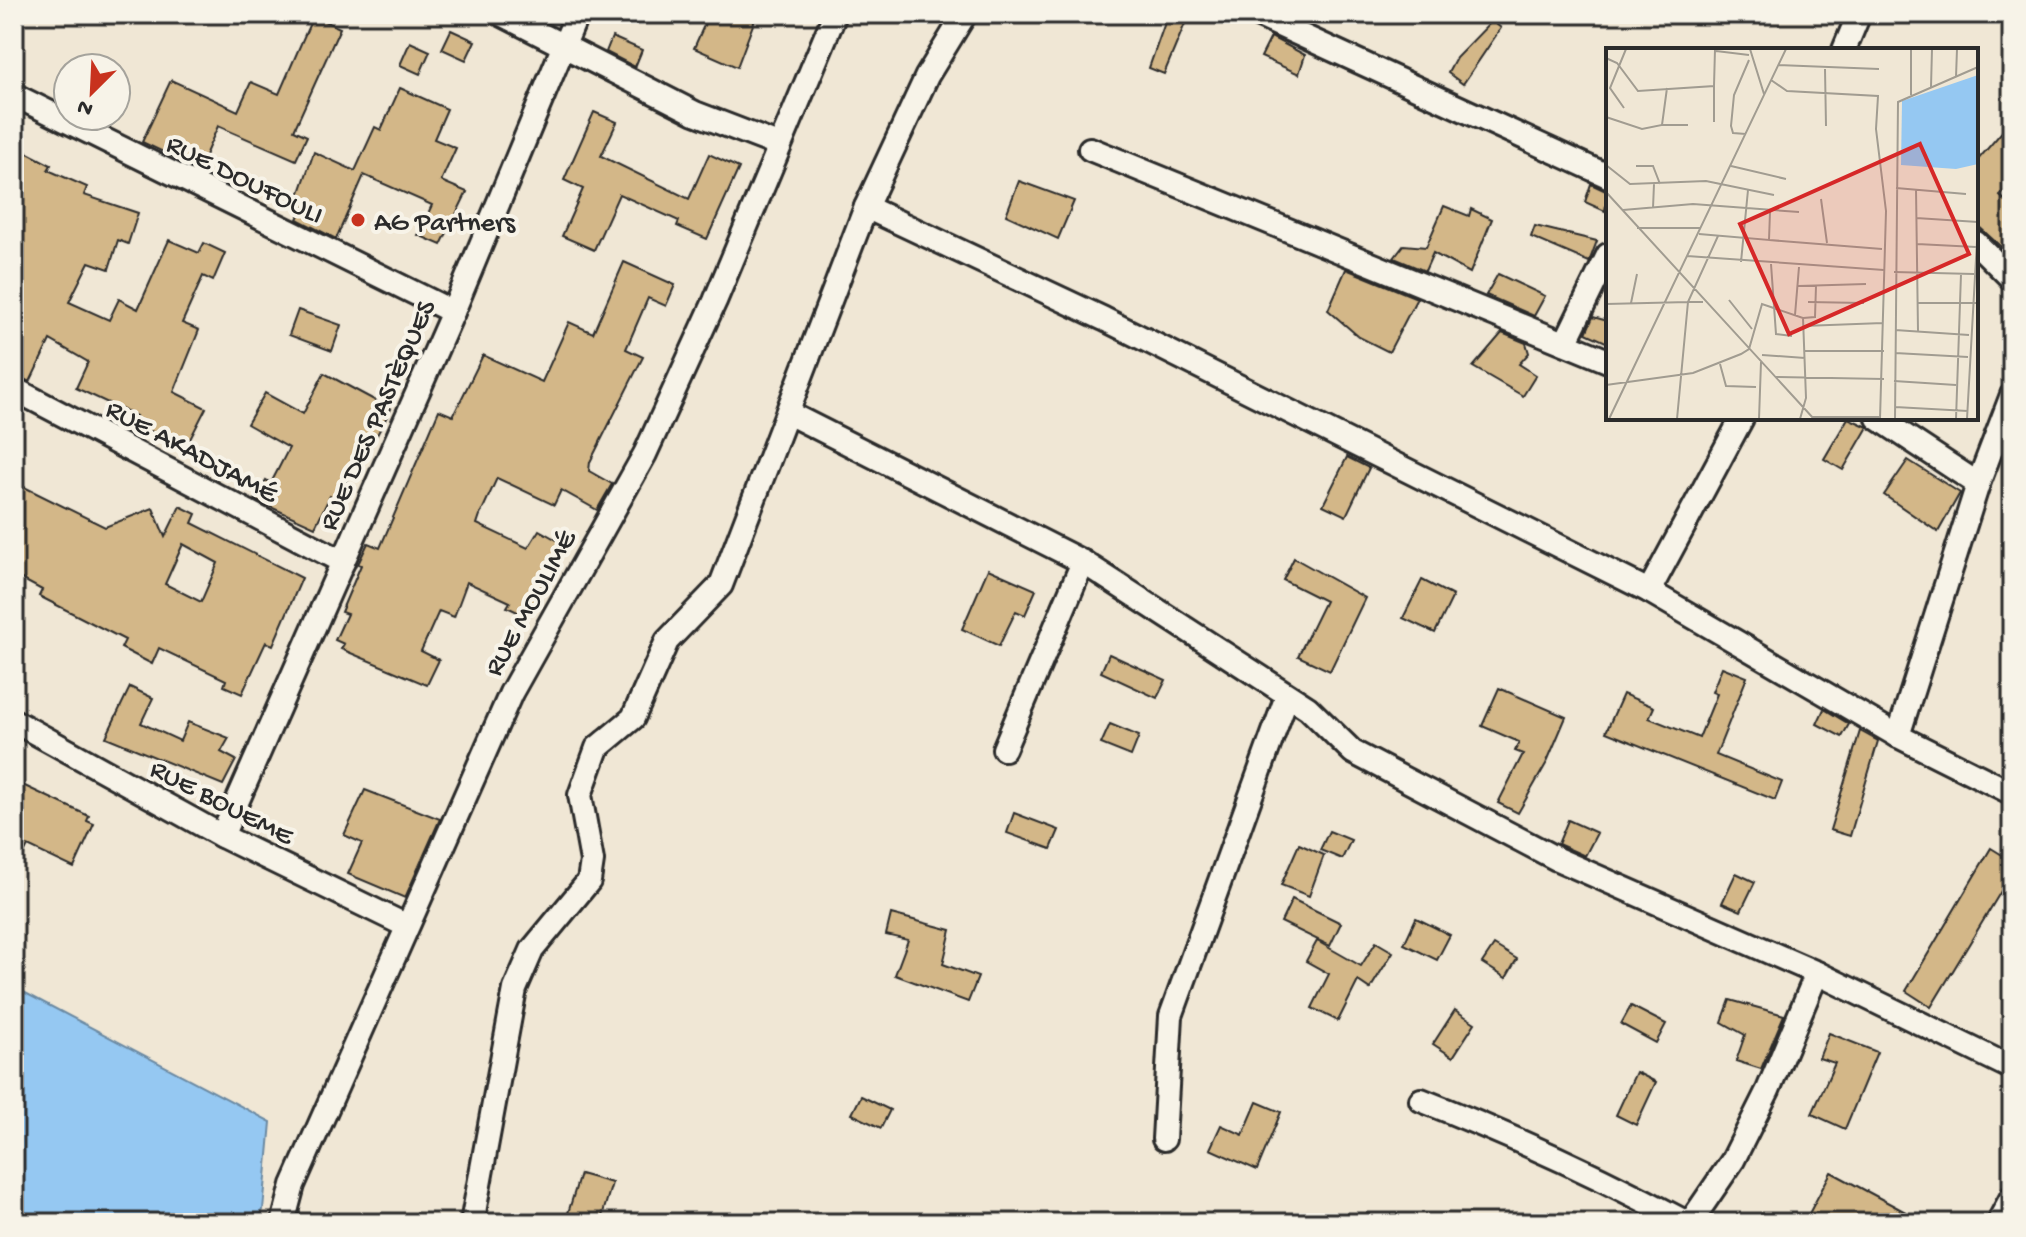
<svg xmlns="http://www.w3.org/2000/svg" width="2026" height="1237" font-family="'Gochi Hand',sans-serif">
	<rect width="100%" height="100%" fill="#f0e7d5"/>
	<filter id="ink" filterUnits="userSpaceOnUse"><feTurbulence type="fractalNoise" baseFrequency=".0125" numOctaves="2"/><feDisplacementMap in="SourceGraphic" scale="16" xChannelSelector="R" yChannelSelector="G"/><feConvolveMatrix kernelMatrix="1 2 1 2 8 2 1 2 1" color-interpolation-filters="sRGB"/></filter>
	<g filter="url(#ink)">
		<path fill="#95c8f2" stroke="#6b89a2" stroke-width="2" d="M14 987 271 1122 263 1210 257 1223H14Z"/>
		<g fill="#d3b788" stroke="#2b2b2b" stroke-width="2" fill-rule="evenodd">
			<path d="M709 14H757L737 67 694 48Z"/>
			<path d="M1168 14H1189L1164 74 1149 68Z"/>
			<path d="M313 16 340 28 294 130 307 136 296 160 218 126 199 169 142 142 171 80 238 111 251 82 279 94Z"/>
			<path d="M1492 21 1501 28 1463 84 1448 73 1456 58Z"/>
			<path d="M451 30 475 41 466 60 442 49Z"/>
			<path d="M612 37 642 50 635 67 606 52Z"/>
			<path d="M1271 37 1305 55 1299 74 1261 57Z"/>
			<path d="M410 42 430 51 420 74 400 65Z"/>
			<path d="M400 88 447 109 434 139 456 148 441 181 467 192 441 245 418 235 432 205 364 175 336 239 297 219 303 207 296 204 314 152 355 171 375 127 381 130Z"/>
			<path d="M594 112 617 122 601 156 689 199 709 154 739 168 707 239 677 226 679 221 619 194 594 250 562 236 583 189 564 180Z"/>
			<path d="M2012 120V181L2000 196 2012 206V257L1976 224V162Z"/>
			<path d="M22 150 51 165 48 170 87 187 84 195 138 213 128 244 118 240 109 269 89 262 69 302 109 320 119 299 138 309 169 240 199 253 204 243 225 253 213 281 203 276 182 323 199 330 174 392 206 408 185 449 133 422 136 416 76 388 88 362 50 340 30 382 14 375V165Z"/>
			<path d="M1019 181 1074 201 1058 239 1006 215Z"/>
			<path d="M1591 184 1608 192 1605 211 1585 202Z"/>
			<path d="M1444 206 1469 216 1471 209 1492 219 1470 273 1433 253 1425 271 1394 258 1404 245 1426 247Z"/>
			<path d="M1535 226 1597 241 1589 262 1531 237Z"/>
			<path d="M624 262 675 285 666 306 648 298 626 349 643 357 590 462 589 471 612 484 597 510 561 490 554 505 497 478 480 515 477 524 528 548 539 530 562 543 528 617 507 607 510 602 467 582 454 617 439 611 421 651 439 660 427 685 341 649 344 644 335 640 347 614 341 612 361 565 358 564 368 543 380 548 439 410 453 416 483 355 542 382 569 322 593 333Z"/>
			<path d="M1346 269 1417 298 1389 352 1359 337 1328 310Z"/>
			<path d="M1498 274 1545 296 1534 316 1486 295Z"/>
			<path d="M298 310 341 325 332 351 289 335Z"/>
			<path d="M1593 317 1608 321V343L1586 333Z"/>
			<path d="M1502 333 1526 343 1529 353 1519 364 1536 375 1523 396 1473 367Z"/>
			<path d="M324 373 391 409 370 448 364 445 337 499 330 496 315 527 255 500 266 480 271 483 289 448 247 424 265 393 303 414Z"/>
			<path d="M1848 418 1868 427 1843 470 1824 459Z"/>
			<path d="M1347 457 1369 468 1346 516 1323 505Z"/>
			<path d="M1908 460 1960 493 1938 532 1884 495Z"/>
			<path d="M14 482 105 527 153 508 165 537 180 506 196 514 192 523 302 578 273 645 266 642 242 694 224 686 226 680 159 648 152 664 121 648 125 640 39 596 42 590 16 576 20 566 14 563ZM183 544 218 563 201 602 165 584Z"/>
			<path d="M1294 558 1365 598 1330 671 1298 656 1325 601 1283 580Z"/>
			<path d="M988 569 1036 590 1025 615 1016 611 999 646 962 629Z"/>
			<path d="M1422 580 1453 596 1435 633 1403 618Z"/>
			<path d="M1109 654 1166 680 1157 698 1101 672Z"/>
			<path d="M1722 667 1747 677 1716 755 1782 782 1775 800 1606 732 1623 694 1654 707 1649 718 1699 738 1717 694 1712 692Z"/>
			<path d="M130 687 153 698 141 723 180 741 188 722 229 738 221 752 236 760 223 785 106 737Z"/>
			<path d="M1499 688 1566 717 1546 764 1518 813 1498 803 1523 754 1515 751 1519 742 1482 726Z"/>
			<path d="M1824 709 1849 724 1842 737 1817 724Z"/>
			<path d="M1110 724 1139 736 1131 756 1101 744Z"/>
			<path d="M1860 731 1878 741 1850 836 1830 830Z"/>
			<path d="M14 781 89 816 87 821 94 824 74 868 28 846 14 873Z"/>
			<path d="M365 790 440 819 405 898 348 874 362 843 344 835Z"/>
			<path d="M1014 813 1059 830 1051 849 1007 833Z"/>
			<path d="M1568 820 1597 833 1585 856 1558 844Z"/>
			<path d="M1329 831 1351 840 1342 859 1320 850Z"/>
			<path d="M1299 844 1324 855 1309 896 1281 885Z"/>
			<path d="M1991 848 2012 861V873L1931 1007 1906 991Z"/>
			<path d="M1736 873 1755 882 1741 911 1722 903Z"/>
			<path d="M1292 899 1341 923 1330 946 1281 922Z"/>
			<path d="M891 914 951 930 943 964 978 977 968 1002 895 975 908 940 886 935Z"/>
			<path d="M1416 918 1450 935 1437 960 1404 944Z"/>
			<path d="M1317 941 1361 966 1376 942 1393 952 1370 989 1358 981 1338 1021 1312 1008 1329 974 1306 961Z"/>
			<path d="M1494 945 1517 959 1506 978 1482 963Z"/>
			<path d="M1730 1000 1784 1015 1761 1069 1736 1061 1745 1035 1722 1022Z"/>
			<path d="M1631 1006 1666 1024 1656 1043 1621 1024Z"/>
			<path d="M1455 1010 1475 1023 1453 1057 1433 1044Z"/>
			<path d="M1829 1033 1877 1052 1845 1129 1812 1114 1835 1063 1819 1058Z"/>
			<path d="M1636 1072 1656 1082 1636 1125 1616 1115Z"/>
			<path d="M861 1096 890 1110 881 1128 852 1114Z"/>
			<path d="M1257 1102 1281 1112 1257 1170 1210 1149 1221 1125 1243 1135Z"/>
			<path d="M1831 1172 1926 1223H1804Z"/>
			<path d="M580 1174 612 1183 600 1223H565Z"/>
		</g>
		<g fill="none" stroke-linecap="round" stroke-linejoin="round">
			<g stroke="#2b2b2b" stroke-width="28">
				<g id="minor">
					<path d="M501 14 695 113 778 145"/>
					<path d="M1255 14 1608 176"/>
					<path d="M1844 50 1859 14"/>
					<path d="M14 95 453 312"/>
					<path d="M1090 149 1608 361"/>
					<path d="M866 207 1104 319 1649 591 1898 736 2012 793"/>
					<path d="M1976 243 2012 279"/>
					<path d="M1565 343 1608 255"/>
					<path d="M14 389 343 562"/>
					<path d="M790 414 1083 562 1308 708 1353 752 1557 859 1817 973"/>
					<path d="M1878 418 1978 484"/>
					<path d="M1649 591 1742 418"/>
					<path d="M14 721 222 836 407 926"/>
					<path d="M1898 736 1978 484 2012 395"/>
					<path d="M1004 749 1083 562"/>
					<path d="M222 836 453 312 577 14"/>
					<path d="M1421 1100C1512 1136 1600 1176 1687 1223"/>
					<path d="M1164 1139 1171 1016 1287 696"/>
					<path d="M283 1223 293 1185 511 693 645 454 715 301 835 14"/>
					<path d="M472 1223 515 989 532 950 589 881 592 861 580 795 597 748 633 718 667 641 721 585 866 207 927 76 965 14"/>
					<path d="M1690 1223 1733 1160 1768 1090 1817 973 2012 1068"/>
					<path d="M1998 1223 2012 1197"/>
				</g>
			</g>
			<use href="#minor" stroke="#f7f3e8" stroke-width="22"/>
		</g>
	</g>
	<circle fill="#c8321e" stroke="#f7f3e8" stroke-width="3" cx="358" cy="220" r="8"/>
	<g text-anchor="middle" stroke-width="8" stroke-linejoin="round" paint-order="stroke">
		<g font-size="28" fill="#2b2b2b" stroke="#f7f3e8">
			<text transform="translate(246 177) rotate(26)" y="10">RUE DOUFOULI</text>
			<text transform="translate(375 414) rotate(-66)" y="10">RUE DES PASTÈQUES</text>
			<text transform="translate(193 449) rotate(28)" y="10">RUE AKADJAMÉ</text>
			<text transform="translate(528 602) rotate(-61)" y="10">RUE MOULIMÉ</text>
			<text transform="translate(223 800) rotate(27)" y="10">RUE BOUEME</text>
		</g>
		<g font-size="28" fill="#2b2b2b" stroke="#f7f3e8" text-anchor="start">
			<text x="374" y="230">AG Partners</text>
		</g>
	</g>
	<g transform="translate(1606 48)">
		<rect width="372" height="372" fill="#f0e7d5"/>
		<path d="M372 27V116L350 121 295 117 296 53Z" fill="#95c8f2"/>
		<path fill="none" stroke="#a19c91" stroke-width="2" d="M39 1H81M144 1 158 46M305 1V47M110 3 143 7M0 10 11 15 32 43 108 38 109 1M172 17 273 21M219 21 220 78M350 29 351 1M165 32 181 43 272 48 270 81 280 163 274 371M108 38V74M325 39 326 1M18 60 4 40 20 1M0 69 36 81 56 77 61 40M56 77H82M140 86 127 85 125 78 128 47 143 12M0 117 24 136 100 133 168 147M30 118H47L54 136M125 118 180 131M290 140 360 146M310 141 312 283M0 144 208 371M215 151 221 195M47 160 48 136M17 162 87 156 193 164M310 170 372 174M31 180H95M93 186 163 192 164 164M163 192 276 201M311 196 370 199M81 208 278 222M135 214 142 142M165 216 170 286 186 288M288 224 368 226M192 238 260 236M123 252 146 281M202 254 258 255M25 255 31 226M312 255H372M0 256 82 254 112 188M189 267 193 219M197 270 209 269 210 238M197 278 277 275M289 282 363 287M199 303H278M289 305 362 309M156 307 199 310M114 316 120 338 150 339M169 329 278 331M288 333 350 337M0 337 87 325 135 306 143 301 156 256 197 270 200 350 194 371M289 359 362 363M206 369H274M3 371 180 1M71 371 82 254H97M153 371 155 314M289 371 292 54 372 19M350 371 355 226M361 371 372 175"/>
		<path fill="#d62828" fill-opacity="0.15" stroke="#d62828" stroke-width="4" d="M314 96 363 206 183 286 134 176Z"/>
		<rect width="372" height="372" fill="none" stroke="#2b2b2b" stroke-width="4"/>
	</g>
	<rect width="2026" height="1237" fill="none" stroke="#f7f3e8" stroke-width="48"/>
	<rect x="24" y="24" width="1978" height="1189" fill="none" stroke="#2b2b2b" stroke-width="3" filter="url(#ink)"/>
	<g transform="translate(92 92) rotate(204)"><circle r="38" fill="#f7f3e8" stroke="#a5a39c" stroke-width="2"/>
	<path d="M0-6L14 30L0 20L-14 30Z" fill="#c8321e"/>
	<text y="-12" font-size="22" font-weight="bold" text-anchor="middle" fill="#2b2b2b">N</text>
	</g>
</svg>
